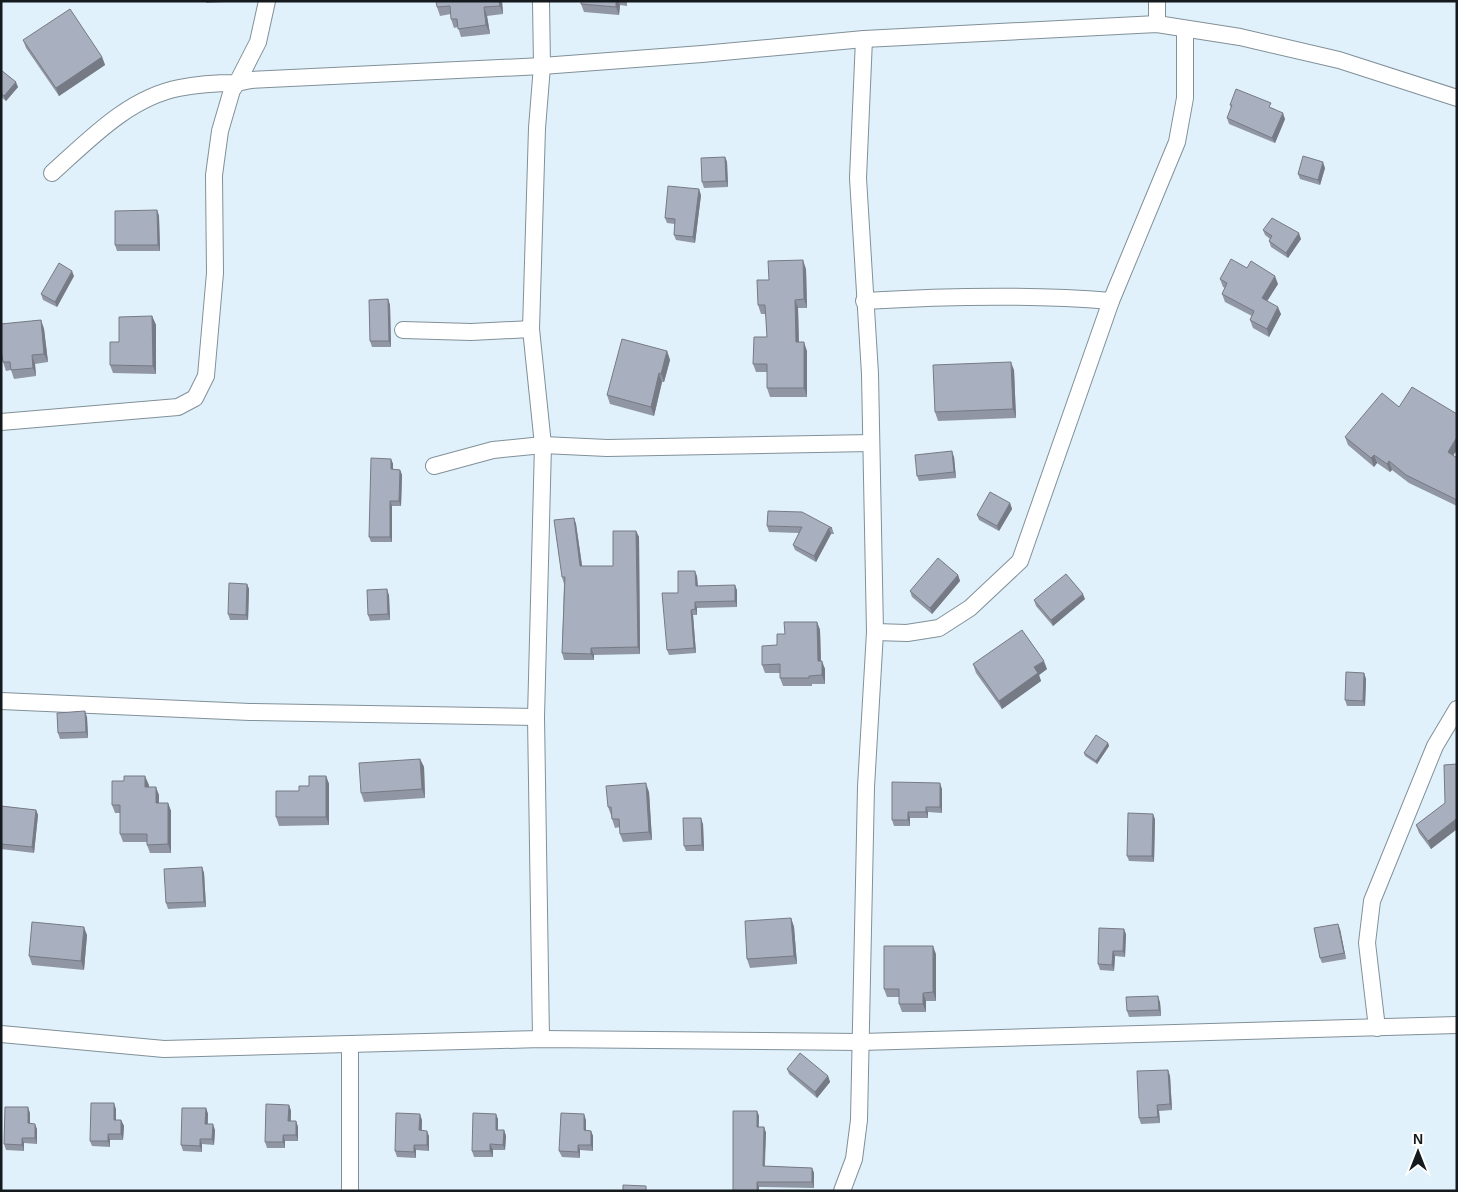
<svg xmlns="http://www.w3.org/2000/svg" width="1458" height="1192" font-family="Arial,sans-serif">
	<rect width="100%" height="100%" fill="#e0f1fb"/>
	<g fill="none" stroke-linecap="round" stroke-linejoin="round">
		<g stroke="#819099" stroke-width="18">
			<g id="minor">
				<path d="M541 1 542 66 537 128 531 329 543 445 536 717 541 1039"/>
				<path d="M1157 1V24"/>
				<path d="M52 173C89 140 128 98 179 88 198 84 218 83 237 83L258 42 267 1"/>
				<path d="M864 301C947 296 1028 294 1111 301"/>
				<path d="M403 330 471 332 531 329"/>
				<path d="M1 422 178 407 195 398 206 376 215 273 214 175 220 131 232 90 237 83 251 80 542 66 702 54 864 39 1157 24 1240 37 1339 60 1457 98"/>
				<path d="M434 466 493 450 543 445 607 448 871 443"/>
				<path d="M875 632 907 633 939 628 970 608 1020 561 1111 301 1177 142 1185 98V30"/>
				<path d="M1 701 250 712 536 717"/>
				<path d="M1377 1028 1367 943 1372 901 1435 746 1457 709"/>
				<path d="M1 1034 164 1049 541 1039 861 1042 1457 1025"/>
				<path d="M350 1191V1044"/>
				<path d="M842 1191 854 1159 859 1120 866 787 875 632 870 374 858 178 864 39"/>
			</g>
		</g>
		<use href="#minor" stroke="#fff" stroke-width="16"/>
	</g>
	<g fill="#9096a3">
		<path d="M206 1H245L206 3Z"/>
		<path d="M502 1 503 14 487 16 490 34 461 37 458 27 454 28 451 19V14L440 16 437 7Z"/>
		<path d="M581 1H627V6L620 5 619 15 584 12 581 4Z"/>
		<path d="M23 40 102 57 105 65 59 96 26 48Z"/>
		<path d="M1 70 18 87 6 101 1 97Z"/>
		<path d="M1230 105 1273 108 1285 119 1275 143 1229 124 1227 118 1231 108Z"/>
		<path d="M725 157 727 162 728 187 704 188 702 182Z"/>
		<path d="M1325 168 1320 185 1300 179 1298 174Z"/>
		<path d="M701 195 695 243 676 240 674 235 675 224 667 223 665 218Z"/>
		<path d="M157 210 159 216 160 251H117L115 245Z"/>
		<path d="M1263 230 1301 239 1288 258 1271 247 1269 241 1270 239 1265 235Z"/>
		<path d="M806 269 807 308H798L799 342 807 351V397H770L767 388V372H756L753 364 767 337 766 314H761L758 305 769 280Z"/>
		<path d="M74 276 57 307 43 300 41 294Z"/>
		<path d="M1220 279 1278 284 1267 301 1281 314 1269 337 1253 328 1250 320 1252 316 1225 302 1222 294 1225 288 1223 287Z"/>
		<path d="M388 299 390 305 391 347H372L370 341Z"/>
		<path d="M152 316 156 325V374L113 373 110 365Z"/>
		<path d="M41 320 44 329 48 362 35 364 36 376 14 379 11 370 6 371 3 362V358L1 359V324Z"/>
		<path d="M667 351 670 360 664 382H662L654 416 610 404 607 395Z"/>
		<path d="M1014 370 1016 418 938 421 935 412Z"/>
		<path d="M1399 407 1457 414V450L1453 455 1457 458V506L1409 483 1392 470 1390 472 1377 463 1374 467 1348 445 1345 437Z"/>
		<path d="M954 457 956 478 919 481 917 476Z"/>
		<path d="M391 459 393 464V469L400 470 402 475 401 506H392V542H371L369 537Z"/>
		<path d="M1010 503 1012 509 999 531 979 520 977 515Z"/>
		<path d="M574 518 576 524 582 566H613L636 531 639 537 640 654 594 655V660H564L562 653 564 584 562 577Z"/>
		<path d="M767 526 832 528 834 534H831L816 562 795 550 793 545 799 533 769 532Z"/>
		<path d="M958 575 960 581 932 614 912 597 910 591Z"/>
		<path d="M697 576 698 586 737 590V607L697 608V615H693L696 653 669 655 667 650 678 593Z"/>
		<path d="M247 584 249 589 248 620H230L228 614Z"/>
		<path d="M389 595 390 620 370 621 368 615Z"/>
		<path d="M1085 599 1053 626 1036 606 1034 600Z"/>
		<path d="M817 622 820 630 821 661 825 669V684H812V686H783L780 678V673H765L762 665 785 634Z"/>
		<path d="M973 664 1047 669 1039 675 1041 681 1002 709 976 673Z"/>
		<path d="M1364 673 1366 679 1365 706H1347L1345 700Z"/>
		<path d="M87 717 88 738 60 739 58 733Z"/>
		<path d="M1108 743 1109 746 1097 764 1085 756 1084 753Z"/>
		<path d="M420 759 424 767 425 798 364 802 361 793Z"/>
		<path d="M326 776 329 784V825L279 826 276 817 299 791Z"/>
		<path d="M149 785V787L159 795V803H168L171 811V853H150L147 845V842H123L120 834V813H115L112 805Z"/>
		<path d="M942 789V813L928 812V818H910V826H894L892 820Z"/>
		<path d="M649 792 652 840 623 842 620 834V827L615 828 612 819 611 815 608 807Z"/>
		<path d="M1 806 36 810 38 815 34 853 1 849Z"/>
		<path d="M1155 819 1154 862 1129 861 1127 856Z"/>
		<path d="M703 824 704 851H686L684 846Z"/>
		<path d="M1416 825 1457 829 1431 849 1419 833Z"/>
		<path d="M202 867 204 873 206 907 168 909 166 903Z"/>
		<path d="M791 918 794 927 797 964 750 968 747 959Z"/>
		<path d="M1340 929 1346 959 1322 963 1320 958Z"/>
		<path d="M1126 934 1125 957 1115 956 1114 971 1100 970 1098 964Z"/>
		<path d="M87 935 84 970 32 965 29 956Z"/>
		<path d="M936 954V1001H926V1012H902L899 1004V997H887L884 989Z"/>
		<path d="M1160 1002 1161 1016 1129 1017 1127 1011Z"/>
		<path d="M787 1069 828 1076 830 1082 817 1098 789 1074Z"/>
		<path d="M1168 1070 1170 1076 1172 1110 1159 1111 1160 1123 1141 1124 1139 1118Z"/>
		<path d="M289 1105 291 1111V1121H296L298 1127V1141H285V1148H267L265 1142Z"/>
		<path d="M206 1108 208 1114V1124L215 1130 214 1145 202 1144V1152L183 1151 181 1145Z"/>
		<path d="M116 1109V1120H121L124 1126 123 1140H110V1147L92 1146 90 1141Z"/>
		<path d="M757 1111 759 1116V1127H764L766 1133 765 1166 812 1168 814 1173V1188L759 1187 733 1191Z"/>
		<path d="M30 1113V1123L37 1129V1144L24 1143V1151L6 1150 4 1144Z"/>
		<path d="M498 1119V1130H504L506 1136 505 1150H493V1157H474L472 1151Z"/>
		<path d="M422 1120V1130L429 1136V1151L416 1150V1158L397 1157 395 1151Z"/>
		<path d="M586 1120V1130L591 1131 593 1136V1151L580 1150V1158L562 1157 559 1151Z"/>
	</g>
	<g fill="#767a85">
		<path d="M499 1H502L503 14 500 6Z"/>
		<path d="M616 1H618L620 5 619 15 616 7Z"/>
		<path d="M484 7 487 16 490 34 486 25Z"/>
		<path d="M102 57 105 65 59 96 56 88Z"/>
		<path d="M16 82 18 87 6 101 4 96Z"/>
		<path d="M1283 113 1285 119 1275 143 1272 138Z"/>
		<path d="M725 157 727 162 728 187 726 181Z"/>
		<path d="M1323 162 1325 168 1320 185 1318 180Z"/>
		<path d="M699 189 701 195 695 243 693 237Z"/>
		<path d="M157 210 159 216 160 251 158 245Z"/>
		<path d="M1299 233 1301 239 1288 258 1286 253Z"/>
		<path d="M803 260 806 269 807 308 804 299Z"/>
		<path d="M72 271 74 276 57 307 55 302Z"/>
		<path d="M1275 276 1278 284 1264 306 1262 298Z"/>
		<path d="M388 299 390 305 391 347 389 341Z"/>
		<path d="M795 300 798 308 799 351 796 342Z"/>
		<path d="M1278 307 1281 314 1269 337 1267 329Z"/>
		<path d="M152 316 156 325V374L153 366Z"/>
		<path d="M41 320 44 329 48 362 44 354Z"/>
		<path d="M804 342 807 351V397L804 388Z"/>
		<path d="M667 351 670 360 664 382 661 374Z"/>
		<path d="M32 355 35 364 36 376 33 368Z"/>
		<path d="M1011 362 1014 370 1016 418 1013 409Z"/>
		<path d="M659 373 662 382 654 416 651 407Z"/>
		<path d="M1457 437V450L1450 460 1448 452Z"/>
		<path d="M952 451 954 457 956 478 954 472Z"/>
		<path d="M1374 455 1377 463 1374 467 1371 458Z"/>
		<path d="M391 459 393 464V475L391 469Z"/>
		<path d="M1389 461 1392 470 1390 472 1387 464Z"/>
		<path d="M400 470 402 475 401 506 399 501Z"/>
		<path d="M390 501 392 506V542L390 537Z"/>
		<path d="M1010 503 1012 509 999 531 997 526Z"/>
		<path d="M574 518 576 524 583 572 580 566Z"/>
		<path d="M829 528 831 534 816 562 814 556Z"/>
		<path d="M636 531 639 537 640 654 638 647Z"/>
		<path d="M695 571 697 576 698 592 696 586Z"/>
		<path d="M958 575 960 581 932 614 930 608Z"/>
		<path d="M247 584 249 589 248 620 246 615Z"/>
		<path d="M735 585 737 590V607L735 601Z"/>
		<path d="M387 589 389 595 390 620 388 614Z"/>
		<path d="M1083 594 1085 599 1053 626 1051 620Z"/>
		<path d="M695 602 697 608V615L695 609Z"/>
		<path d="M691 610 693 615 696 653 694 648Z"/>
		<path d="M817 622 820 630 821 669 818 661Z"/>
		<path d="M591 648 594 655V660L591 654Z"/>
		<path d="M822 661 825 669V684L822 675Z"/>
		<path d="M1044 661 1047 669 1039 675 1041 681 1002 709 999 701 1034 667Z"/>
		<path d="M1364 673 1366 679 1365 706 1363 701Z"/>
		<path d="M85 711 87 717 88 738 86 732Z"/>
		<path d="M1108 743 1109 746 1097 764 1096 761Z"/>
		<path d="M420 759 424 767 425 798 422 789Z"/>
		<path d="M145 776 149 785V795L145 787Z"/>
		<path d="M326 776 329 784V825L326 817Z"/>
		<path d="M646 783 649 792 652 840 649 832Z"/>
		<path d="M940 783 942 789V813L940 807Z"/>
		<path d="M156 787 159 795V811L156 803Z"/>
		<path d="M168 803 171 811V853L168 844Z"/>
		<path d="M926 807 928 812V818L926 812Z"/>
		<path d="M36 810 38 815 34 853 32 847Z"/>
		<path d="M908 812 910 818V826L908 820Z"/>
		<path d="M1153 814 1155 819 1154 862 1152 856Z"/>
		<path d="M701 818 703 824 704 851 702 845Z"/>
		<path d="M1456 819 1457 829 1431 849 1428 841Z"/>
		<path d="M202 867 204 873 206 907 204 902Z"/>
		<path d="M791 918 794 927 797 964 794 956Z"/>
		<path d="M1338 924 1340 929 1346 959 1344 953Z"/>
		<path d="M84 927 87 935 84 970 81 961Z"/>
		<path d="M1124 929 1126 934 1125 957 1123 951Z"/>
		<path d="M933 946 936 954V1001L933 992Z"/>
		<path d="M1113 951 1115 956 1114 971 1112 965Z"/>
		<path d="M923 993 926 1001V1012L923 1004Z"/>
		<path d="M1158 996 1160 1002 1161 1016 1159 1010Z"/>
		<path d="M1168 1070 1170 1076 1172 1110 1170 1104Z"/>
		<path d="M828 1076 830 1082 817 1098 815 1092Z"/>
		<path d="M114 1103 116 1109V1125L114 1120Z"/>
		<path d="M289 1105 291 1111 290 1127 288 1121Z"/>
		<path d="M1157 1105 1159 1111 1160 1123 1158 1117Z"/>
		<path d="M28 1107 30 1113V1129L28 1123Z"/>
		<path d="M206 1108 208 1114 207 1130 205 1124Z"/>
		<path d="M757 1111 759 1116 758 1132 757 1127Z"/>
		<path d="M420 1114 422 1120 421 1136 419 1130Z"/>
		<path d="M496 1114 498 1119V1136L496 1130Z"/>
		<path d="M584 1114 586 1120V1136L584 1130Z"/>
		<path d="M121 1120 124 1126 123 1140 121 1134Z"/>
		<path d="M296 1121 298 1127V1141L296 1135Z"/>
		<path d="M35 1124 37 1129V1144L35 1138Z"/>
		<path d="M213 1124 215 1130 214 1145 212 1139Z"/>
		<path d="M764 1127 766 1133 764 1171 763 1166Z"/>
		<path d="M504 1130 506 1136 505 1150 503 1145Z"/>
		<path d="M427 1131 429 1136V1151L427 1145Z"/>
		<path d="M591 1131 593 1136V1151L591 1145Z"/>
		<path d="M108 1134 110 1140V1147L108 1141Z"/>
		<path d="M283 1135 285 1141V1148L283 1142Z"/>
		<path d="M22 1138 24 1143V1151L22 1145Z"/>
		<path d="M200 1139 202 1144V1152L200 1146Z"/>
		<path d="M490 1144 493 1150V1157L490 1151Z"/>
		<path d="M414 1145 416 1150V1158L414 1152Z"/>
		<path d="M578 1145 580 1150V1158L578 1152Z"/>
		<path d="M812 1168 814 1173V1188L812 1182Z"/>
		<path d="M757 1182 759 1187V1191H757Z"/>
	</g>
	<g fill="#a8afbe" stroke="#767a85">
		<path d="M436 1H499L500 6 484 7 486 25 458 29 457 19H451L450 6 437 7Z"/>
		<path d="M581 1H616V7L581 4Z"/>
		<path d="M70 9 102 57 56 88 23 40Z"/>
		<path d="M1 70 16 82 4 96 1 93Z"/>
		<path d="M1236 89 1271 103 1269 107 1283 113 1272 138 1227 118 1232 105H1230Z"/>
		<path d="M1303 156 1323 162 1318 180 1298 174Z"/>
		<path d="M725 157 726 181 702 182 701 158Z"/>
		<path d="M668 186 699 189 693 237 674 235 675 219 665 218Z"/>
		<path d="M157 210 158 245H115V211Z"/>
		<path d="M1272 218 1299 233 1286 253 1269 241 1272 236 1263 230Z"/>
		<path d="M1231 259 1247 268 1251 261 1275 276 1262 298 1278 307 1267 329 1250 320 1254 311 1222 294 1227 283 1220 279Z"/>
		<path d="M803 260 804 299 795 300 796 342H804V388H767V364H753L754 337H767L765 305H758L757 280H769L768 261Z"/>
		<path d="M59 263 72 271 55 302 41 294Z"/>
		<path d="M388 299 389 341H370L369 300Z"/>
		<path d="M152 316 153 366 110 365V342H119V317Z"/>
		<path d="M41 320 44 354 32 355 33 368 11 370 10 362H3L1 350V324Z"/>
		<path d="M622 339 667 351 661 374 659 373 651 407 607 395Z"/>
		<path d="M1011 362 1013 409 935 412 933 365Z"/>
		<path d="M1412 387 1457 414V437L1448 452 1457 458V500L1406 475 1389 461 1387 464 1374 455 1371 458 1345 437 1382 393 1399 407Z"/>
		<path d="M952 451 954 472 917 476 915 455Z"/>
		<path d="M371 458 391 459V469L400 470 399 501H390V537H369Z"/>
		<path d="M990 492 1010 503 997 526 977 515Z"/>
		<path d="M768 511 802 512 832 528H829L814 556 793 545 802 527 767 526Z"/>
		<path d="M574 518 580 566H613V531H636L638 647 591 648V654L562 653 565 577H562L554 520Z"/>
		<path d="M938 558 958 575 930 608 910 591Z"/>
		<path d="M678 571H695L696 586 735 585V601L695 602V609L691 610 694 648 667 650 662 593H678Z"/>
		<path d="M1066 574 1083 594 1051 620 1034 600Z"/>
		<path d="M229 583 247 584 246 615 228 614Z"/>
		<path d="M387 589 388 614 368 615 367 590Z"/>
		<path d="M784 622H817L818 661H822V675L809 676V678H780V664L762 665V646L777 645V634H785Z"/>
		<path d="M1022 630 1044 661 1034 667 1038 673 999 701 973 664Z"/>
		<path d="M1346 672 1364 673 1363 701 1345 700Z"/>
		<path d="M85 711 86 732 58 733 57 713Z"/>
		<path d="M1096 735 1108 743 1096 761 1084 753Z"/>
		<path d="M420 759 422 789 361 793 359 763Z"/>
		<path d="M1457 764V832L1456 819 1428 841 1416 825 1445 803 1444 765Z"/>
		<path d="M124 776H145V787H156V803H168V844L147 845V834H120V805H112V781H124Z"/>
		<path d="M309 776H326V817H276V791H299V786H309Z"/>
		<path d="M892 782 940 783V807H926V812H908V820H892Z"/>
		<path d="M646 783 649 832 620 834 619 819H612L611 807H608L606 786Z"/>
		<path d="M1 806 36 810 32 847 1 844Z"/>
		<path d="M1128 813 1153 814 1152 856H1127Z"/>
		<path d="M683 818H701L702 845 684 846Z"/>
		<path d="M202 867 204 902 166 903 164 869Z"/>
		<path d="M791 918 794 956 747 959 745 921Z"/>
		<path d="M32 922 84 927 81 961 29 956Z"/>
		<path d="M1338 924 1344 953 1320 958 1314 928Z"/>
		<path d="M1099 928 1124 929 1123 951H1113L1112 965 1098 964Z"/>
		<path d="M884 946H933V992L923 993V1004H899V989H884Z"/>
		<path d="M1158 996 1159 1010 1127 1011 1126 997Z"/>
		<path d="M800 1053 828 1076 815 1092 787 1069Z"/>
		<path d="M1168 1070 1170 1104 1157 1105 1158 1117 1139 1118 1137 1071Z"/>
		<path d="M91 1103H114V1120H121V1134H108V1141H90Z"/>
		<path d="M266 1104 289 1105 288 1121H296V1135H283V1142H265Z"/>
		<path d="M5 1107H28V1123L35 1124V1138H22V1145L4 1144Z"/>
		<path d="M182 1108H206L205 1124H213L212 1139H200V1146L181 1145Z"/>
		<path d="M733 1111H757V1127H764L763 1166 812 1168V1182H757V1191H733Z"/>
		<path d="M396 1113 420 1114 419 1130 427 1131V1145H414V1152L395 1151Z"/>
		<path d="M473 1113 496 1114V1130H504L503 1145 490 1144V1151H472Z"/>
		<path d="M561 1113 584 1114V1130L591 1131V1145H578V1152L559 1151Z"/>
		<path d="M623 1185 646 1186V1191H623Z"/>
	</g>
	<rect width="1458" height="1192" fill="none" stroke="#141a1d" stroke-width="5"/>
	<g transform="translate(1418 1152)" stroke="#ffffff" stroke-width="4" paint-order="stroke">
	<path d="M0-4L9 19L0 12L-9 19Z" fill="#141a1d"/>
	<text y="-8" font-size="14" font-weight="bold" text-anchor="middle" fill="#141a1d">N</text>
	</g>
</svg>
